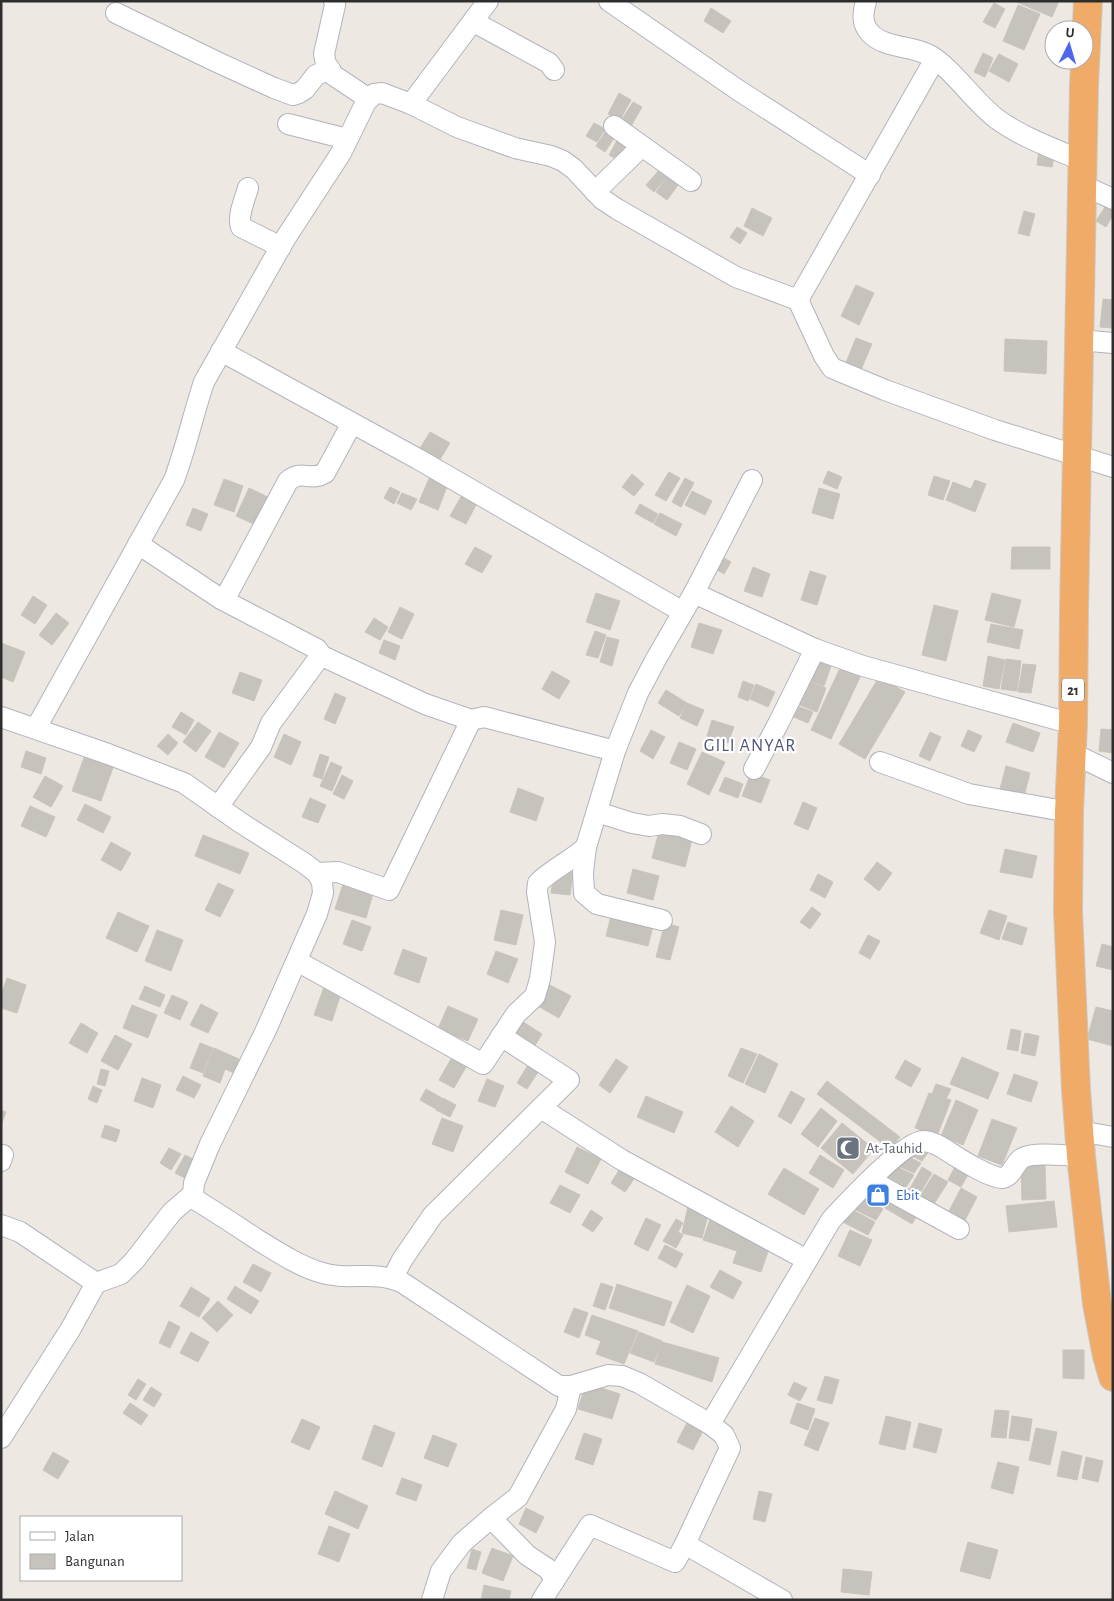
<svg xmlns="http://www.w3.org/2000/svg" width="1114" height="1601" font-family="'Alegreya Sans',sans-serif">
	<rect width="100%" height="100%" fill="#ede9e2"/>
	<g fill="#c6c3bd" stroke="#c9c5bb">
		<path d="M1014 1H1059L1052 17Z"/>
		<path d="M994 3 1005 9 995 28 983 22Z"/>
		<path d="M1018 5 1040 14 1024 50 1003 41Z"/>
		<path d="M711 8 731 21 723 33 704 21Z"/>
		<path d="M983 53 993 58 985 77 974 72Z"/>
		<path d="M999 54 1018 64 1009 82 989 71Z"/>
		<path d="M619 93 631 100 620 120 608 114Z"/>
		<path d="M633 102 642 107 629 130 619 124Z"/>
		<path d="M594 123 605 129 597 142 586 136Z"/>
		<path d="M609 126 618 132 605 152 596 146Z"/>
		<path d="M620 135 633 141 622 162 609 155Z"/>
		<path d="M1039 150 1055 153 1052 167 1037 165Z"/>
		<path d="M661 168 669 174 654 192 646 185Z"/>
		<path d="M670 173 681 181 667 200 656 192Z"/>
		<path d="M1105 207 1113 211V215L1106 227 1096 221Z"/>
		<path d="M752 208 772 218 763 236 744 226Z"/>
		<path d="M1024 211 1035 214 1029 236 1018 233Z"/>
		<path d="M737 227 747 233 740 244 730 237Z"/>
		<path d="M856 285 874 293 859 325 841 316Z"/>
		<path d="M1103 299 1113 300V328L1100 327Z"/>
		<path d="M856 338 872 344 860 372 845 365Z"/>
		<path d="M1005 339 1047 341 1046 374 1004 371Z"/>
		<path d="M430 432 450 443 439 461 419 450Z"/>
		<path d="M828 471 842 477 837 489 823 483Z"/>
		<path d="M669 472 680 478 666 501 655 495Z"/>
		<path d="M431 474 449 481 438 510 419 502Z"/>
		<path d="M632 474 644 484 634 496 622 487Z"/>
		<path d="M934 476 950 481 943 500 928 495Z"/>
		<path d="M685 478 694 483 681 507 672 502Z"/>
		<path d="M224 479 243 486 234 512 214 505Z"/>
		<path d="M975 480 986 484 975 512 946 500 953 482 971 489Z"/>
		<path d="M390 487 400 492 394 504 384 498Z"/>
		<path d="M249 488 272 499 260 527 236 516Z"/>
		<path d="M819 488 840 494 833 519 812 513Z"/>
		<path d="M692 491 712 501 705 515 685 505Z"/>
		<path d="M402 493 417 499 411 510 397 503Z"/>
		<path d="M462 495 477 503 466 524 450 516Z"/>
		<path d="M640 504 658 514 653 523 635 513Z"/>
		<path d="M193 508 208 514 201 531 186 525Z"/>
		<path d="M660 513 682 524 676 536 654 524Z"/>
		<path d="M475 547 492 556 482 573 465 564Z"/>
		<path d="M1012 547H1050V569H1011Z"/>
		<path d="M719 555 731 562 724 574 712 567Z"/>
		<path d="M753 567 770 574 762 597 744 591Z"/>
		<path d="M810 571 826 576 817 605 801 600Z"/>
		<path d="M596 593 620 601 610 630 586 622Z"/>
		<path d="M992 593 1021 600 1014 627 985 620Z"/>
		<path d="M33 596 47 605 35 624 21 615Z"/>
		<path d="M934 605 958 611 946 661 922 655Z"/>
		<path d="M400 607 414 614 402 639 388 632Z"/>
		<path d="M56 613 69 623 52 645 39 635Z"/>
		<path d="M374 618 388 627 380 640 365 632Z"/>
		<path d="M699 623 722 630 713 654 691 647Z"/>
		<path d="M991 624 1023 630 1019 649 987 642Z"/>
		<path d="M595 631 606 635 598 658 586 655Z"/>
		<path d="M607 637 619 640 612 666 600 662Z"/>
		<path d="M384 640 400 646 395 660 379 653Z"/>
		<path d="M1 643 25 652 13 682 1 677Z"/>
		<path d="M988 656 1005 660 999 689 983 686Z"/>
		<path d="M814 659 831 666 824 686 806 680Z"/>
		<path d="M1006 659 1021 661 1017 691 1001 689Z"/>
		<path d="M842 664 862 673 831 739 811 730Z"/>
		<path d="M1023 664 1036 665 1031 693 1018 692Z"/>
		<path d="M552 671 570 681 559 699 542 689Z"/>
		<path d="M240 672 262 680 254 701 232 693Z"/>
		<path d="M879 677 905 692 865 759 839 744Z"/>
		<path d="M802 679 826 688 817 712 793 702Z"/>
		<path d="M743 681 754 685 748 701 738 697Z"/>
		<path d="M756 684 775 692 768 707 750 699Z"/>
		<path d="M666 690 687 703 679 716 658 703Z"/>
		<path d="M335 693 346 698 335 724 324 719Z"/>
		<path d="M687 703 704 710 697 726 680 718Z"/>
		<path d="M795 705 813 712 808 723 791 716Z"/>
		<path d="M181 712 194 720 186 735 172 727Z"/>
		<path d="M712 720 734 727 728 743 707 736Z"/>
		<path d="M198 722 211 731 196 752 183 742Z"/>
		<path d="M1013 723 1040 733 1033 752 1006 742Z"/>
		<path d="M1101 729 1113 730V753L1099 751Z"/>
		<path d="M651 730 665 737 653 759 640 751Z"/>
		<path d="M968 730 982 736 974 752 961 746Z"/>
		<path d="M219 732 239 743 224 768 205 757Z"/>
		<path d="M930 732 941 737 930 761 919 756Z"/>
		<path d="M168 734 178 743 168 755 157 746Z"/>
		<path d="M284 734 301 742 291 765 274 757Z"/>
		<path d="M679 742 696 749 687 770 670 763Z"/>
		<path d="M26 751 46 758 41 774 21 767Z"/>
		<path d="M86 752 115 762 101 801 72 791Z"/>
		<path d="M702 752 725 762 709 795 687 784Z"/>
		<path d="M320 754 329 757 322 779 313 776Z"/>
		<path d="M331 762 342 767 332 791 320 786Z"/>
		<path d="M1006 766 1030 773 1024 796 1000 789Z"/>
		<path d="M751 773 770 780 761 803 742 796Z"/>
		<path d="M342 775 353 781 344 799 333 794Z"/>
		<path d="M45 776 63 786 51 807 33 797Z"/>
		<path d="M725 777 743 784 738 798 719 791Z"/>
		<path d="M518 788 544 798 536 821 510 812Z"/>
		<path d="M310 798 326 805 318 823 302 817Z"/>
		<path d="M803 802 817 808 808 830 794 824Z"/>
		<path d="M85 804 111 817 103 833 77 820Z"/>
		<path d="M30 806 55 817 46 837 21 826Z"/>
		<path d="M660 828 693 836 685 867 652 858Z"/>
		<path d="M203 835 249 853 240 874 195 856Z"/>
		<path d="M111 842 131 853 121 871 101 860Z"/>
		<path d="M1005 849 1037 856 1032 878 1000 872Z"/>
		<path d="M877 862 892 873 879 891 864 879Z"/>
		<path d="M633 869 659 876 653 900 627 893Z"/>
		<path d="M554 871 573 873 570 895 551 893Z"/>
		<path d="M818 874 833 882 825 898 810 890Z"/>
		<path d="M344 881 374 890 366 918 335 909Z"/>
		<path d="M218 883 234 890 220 917 205 910Z"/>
		<path d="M812 907 821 914 810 929 800 922Z"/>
		<path d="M501 910 523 915 516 945 494 940Z"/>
		<path d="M989 910 1007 916 999 940 980 933Z"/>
		<path d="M118 912 149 926 137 952 106 938Z"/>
		<path d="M612 912 654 922 648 946 606 936Z"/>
		<path d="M352 920 371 927 362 951 343 944Z"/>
		<path d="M1008 922 1027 928 1022 945 1002 939Z"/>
		<path d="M665 923 679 927 670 960 656 957Z"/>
		<path d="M157 930 183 940 171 971 145 961Z"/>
		<path d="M868 935 880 941 870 959 859 953Z"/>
		<path d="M1102 944 1113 947V970L1096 966Z"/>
		<path d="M403 949 427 958 419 983 394 974Z"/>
		<path d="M496 951 518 959 508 983 487 974Z"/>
		<path d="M7 978 26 985 17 1013 1 1008V995Z"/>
		<path d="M548 984 571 996 559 1018 536 1005Z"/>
		<path d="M145 986 165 995 160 1007 139 999Z"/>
		<path d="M324 987 341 993 332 1021 314 1015Z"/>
		<path d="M172 995 188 1002 180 1020 164 1013Z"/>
		<path d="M201 1004 218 1013 208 1033 190 1025Z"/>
		<path d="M132 1005 157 1015 148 1038 123 1028Z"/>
		<path d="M448 1006 478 1019 468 1041 438 1029Z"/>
		<path d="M1096 1007 1113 1011V1046L1087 1039Z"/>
		<path d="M517 1018 542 1034 534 1047 509 1031Z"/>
		<path d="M81 1023 98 1033 87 1053 69 1043Z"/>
		<path d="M1011 1029 1021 1031 1018 1051 1007 1049Z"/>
		<path d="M1025 1033 1039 1036 1035 1056 1021 1053Z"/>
		<path d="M115 1035 132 1044 118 1070 101 1061Z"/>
		<path d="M200 1043 213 1048 203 1073 190 1068Z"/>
		<path d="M214 1048 239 1059 234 1073 225 1069 220 1083 203 1076Z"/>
		<path d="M741 1048 757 1054 743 1083 728 1076Z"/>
		<path d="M455 1052 470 1060 454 1088 439 1080Z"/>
		<path d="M759 1054 778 1064 765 1093 745 1084Z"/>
		<path d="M962 1057 999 1073 988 1099 950 1084Z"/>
		<path d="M616 1059 628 1067 610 1093 599 1085Z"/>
		<path d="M531 1060 542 1066 527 1089 517 1083Z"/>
		<path d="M905 1060 921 1069 911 1087 895 1078Z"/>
		<path d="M101 1069 109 1071 105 1086 97 1084Z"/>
		<path d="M1014 1074 1038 1082 1031 1102 1007 1094Z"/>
		<path d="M183 1076 201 1085 194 1098 176 1090Z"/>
		<path d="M142 1078 161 1085 153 1108 134 1101Z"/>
		<path d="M487 1079 504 1086 495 1107 478 1101Z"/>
		<path d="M827 1081 900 1137 890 1149 817 1094Z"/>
		<path d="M936 1084 951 1089 946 1099 932 1094Z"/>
		<path d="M93 1086 102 1090 97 1103 88 1099Z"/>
		<path d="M426 1089 442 1098 436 1109 420 1100Z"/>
		<path d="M791 1091 805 1099 791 1124 778 1116Z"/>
		<path d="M929 1093 951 1100 937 1136 915 1128Z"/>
		<path d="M646 1096 683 1112 674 1133 637 1117Z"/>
		<path d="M443 1098 456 1105 450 1117 436 1110Z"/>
		<path d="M956 1100 978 1110 963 1145 941 1136Z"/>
		<path d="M731 1106 754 1121 738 1147 715 1132Z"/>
		<path d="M821 1108 837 1121 818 1147 801 1134Z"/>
		<path d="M1 1110 6 1112 1 1125Z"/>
		<path d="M442 1118 463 1126 453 1152 432 1144Z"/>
		<path d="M992 1119 1017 1128 1002 1165 978 1156Z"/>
		<path d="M842 1123 874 1149 853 1174 821 1148Z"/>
		<path d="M105 1125 120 1130 116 1142 101 1137Z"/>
		<path d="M933 1146 922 1161 906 1153Z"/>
		<path d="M577 1147 601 1159 588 1184 565 1172Z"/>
		<path d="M169 1148 181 1154 171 1170 160 1163Z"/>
		<path d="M903 1154 921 1163 914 1173 894 1164Z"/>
		<path d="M185 1155 195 1160 185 1178 175 1173Z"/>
		<path d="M820 1155 844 1170 833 1188 809 1173Z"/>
		<path d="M958 1161 972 1168 961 1187 948 1180Z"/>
		<path d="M891 1164 914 1175 906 1187 882 1173Z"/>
		<path d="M1045 1164 1046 1199 1022 1200 1021 1165Z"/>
		<path d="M621 1167 636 1176 625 1192 611 1183Z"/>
		<path d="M922 1167 932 1173 919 1195 909 1190Z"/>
		<path d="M784 1168 819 1189 804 1215 768 1194Z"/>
		<path d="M934 1174 948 1182 934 1204 920 1196Z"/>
		<path d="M871 1183 891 1193 884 1207 864 1197Z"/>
		<path d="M560 1185 580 1195 570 1213 550 1203Z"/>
		<path d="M961 1188 977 1197 965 1220 949 1211Z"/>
		<path d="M859 1194 883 1209 876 1220 848 1206Z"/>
		<path d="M892 1195 920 1210 912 1224 885 1208Z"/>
		<path d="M1054 1201 1057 1227 1009 1232 1006 1206Z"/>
		<path d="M689 1202 710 1207 702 1238 682 1233Z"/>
		<path d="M847 1207 875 1222 868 1235 837 1219Z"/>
		<path d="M591 1210 603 1218 593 1232 582 1225Z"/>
		<path d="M646 1218 661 1225 648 1251 634 1244Z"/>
		<path d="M676 1219 683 1223 678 1232 683 1235 676 1248 663 1241Z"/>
		<path d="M710 1219 744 1230 737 1251 703 1240Z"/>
		<path d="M850 1230 872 1240 860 1266 838 1256Z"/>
		<path d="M742 1237 770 1246 761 1272 733 1263Z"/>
		<path d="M665 1245 683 1254 676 1268 658 1258Z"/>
		<path d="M253 1264 271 1273 261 1292 243 1282Z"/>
		<path d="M720 1270 742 1282 733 1299 710 1287Z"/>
		<path d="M601 1283 613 1287 605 1310 593 1306Z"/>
		<path d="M617 1284 672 1302 664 1326 609 1308Z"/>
		<path d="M687 1285 710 1296 693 1333 670 1322Z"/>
		<path d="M235 1286 259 1301 251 1314 227 1299Z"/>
		<path d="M191 1287 210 1299 199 1317 180 1306Z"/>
		<path d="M218 1301 233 1315 217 1332 202 1318Z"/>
		<path d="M574 1308 588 1313 579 1338 564 1332Z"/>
		<path d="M592 1315 638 1331 624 1364 596 1354 601 1341 585 1335Z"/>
		<path d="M169 1321 180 1327 170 1348 159 1343Z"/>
		<path d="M191 1332 209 1342 198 1362 180 1353Z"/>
		<path d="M639 1332 662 1341 654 1362 630 1353Z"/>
		<path d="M662 1342 677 1346 669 1368 655 1364Z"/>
		<path d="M677 1346 719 1358 712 1382 669 1368Z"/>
		<path d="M1063 1350H1084V1379L1063 1378Z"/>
		<path d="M825 1376 839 1380 832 1404 817 1400Z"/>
		<path d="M138 1379 146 1384 136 1400 128 1395Z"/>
		<path d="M794 1382 807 1388 800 1401 788 1395Z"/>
		<path d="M586 1383 620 1394 612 1419 578 1409Z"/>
		<path d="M151 1387 162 1394 154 1407 143 1400Z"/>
		<path d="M130 1403 148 1415 141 1425 123 1413Z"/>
		<path d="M797 1403 815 1409 808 1430 790 1423Z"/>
		<path d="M995 1410 1009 1411 1006 1438 991 1437Z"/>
		<path d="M886 1416 911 1422 905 1450 879 1444Z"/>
		<path d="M1012 1416 1032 1419 1029 1441 1009 1438Z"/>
		<path d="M815 1418 829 1423 818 1451 804 1445Z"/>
		<path d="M302 1419 320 1427 309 1450 291 1442Z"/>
		<path d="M688 1421 704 1429 693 1450 677 1442Z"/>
		<path d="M919 1423 942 1429 936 1453 913 1447Z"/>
		<path d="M374 1425 395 1433 382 1467 362 1459Z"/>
		<path d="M1036 1428 1057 1432 1050 1465 1029 1460Z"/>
		<path d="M584 1433 602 1439 593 1465 575 1459Z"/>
		<path d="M433 1435 457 1444 448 1467 424 1458Z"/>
		<path d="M1062 1451 1082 1456 1077 1480 1057 1476Z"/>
		<path d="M53 1452 69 1461 58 1479 43 1470Z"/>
		<path d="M1086 1457 1103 1461 1098 1482 1082 1478Z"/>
		<path d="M998 1462 1019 1467 1013 1494 991 1488Z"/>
		<path d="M402 1478 422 1485 416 1501 396 1494Z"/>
		<path d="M335 1491 368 1506 358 1529 325 1514Z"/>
		<path d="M759 1491 772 1494 765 1522 753 1519Z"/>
		<path d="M526 1508 544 1517 536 1533 519 1524Z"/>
		<path d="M329 1526 350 1534 339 1562 318 1554Z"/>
		<path d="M968 1542 998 1550 990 1579 960 1571Z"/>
		<path d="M492 1548 513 1556 503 1581 482 1573Z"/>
		<path d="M472 1549 481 1552 476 1570 467 1568Z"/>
		<path d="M843 1569 872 1572 869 1595 841 1592Z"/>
		<path d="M484 1585 511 1591 509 1600H481Z"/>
	</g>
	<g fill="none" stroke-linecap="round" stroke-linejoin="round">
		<g stroke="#b2b3bc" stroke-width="22">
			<g id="minor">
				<path d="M334 1 335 5 324 54 326 64 333 75 369 99"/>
				<path d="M609 1 738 90 870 175"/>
				<path d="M866 1C863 13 861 23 870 33 885 49 913 45 931 56 954 70 973 101 997 119 1021 137 1055 149 1083 161"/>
				<path d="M116 13 217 62 274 88 293 95 299 93 305 89 316 75 330 69"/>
				<path d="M474 22 549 63 554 70"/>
				<path d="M411 104 488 1"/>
				<path d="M288 124 347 139"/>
				<path d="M642 146 691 181"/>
				<path d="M1082 185 1113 199"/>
				<path d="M248 188C245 199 237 216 241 227L281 247"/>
				<path d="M595 192 642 146 614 126"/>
				<path d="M798 300 935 59"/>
				<path d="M1079 340 1113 343"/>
				<path d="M221 351 418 459 683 612"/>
				<path d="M138 544 221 599"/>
				<path d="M694 593 752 480"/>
				<path d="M320 655 425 704 471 720 484 717 615 751"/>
				<path d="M1 717 108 754 184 783 241 823 304 863 317 873 322 882 323 893 317 914 266 1030 210 1144 194 1183 193 1194 196 1200C217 1213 237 1226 258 1240 278 1252 297 1265 319 1272 349 1282 373 1269 403 1283L559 1386H571L608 1375 622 1376 639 1383 710 1424 724 1435 730 1448 685 1544 782 1600"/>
				<path d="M36 728 174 480C186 448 193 415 204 382L285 239 341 153 366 102 374 94 382 93 411 104 457 127 515 148 551 156 563 161 574 169 602 199 617 209 736 277 798 300 824 356 832 368 885 390 995 430 1113 467"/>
				<path d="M1072 753 1113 773"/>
				<path d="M880 762 969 794 1069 812"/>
				<path d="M754 769 779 722 815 649"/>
				<path d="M218 807 261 747 271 723 321 655 317 649 221 599 228 593 288 481C302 469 310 482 325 473L352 423"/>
				<path d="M597 812 632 823 649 826 662 824 680 826 701 834"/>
				<path d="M586 847 583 872 584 893 597 904 662 920"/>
				<path d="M317 873 338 872 389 890 471 720"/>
				<path d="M297 961 483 1064 516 1014 535 996 540 979 545 942 537 892 538 883C553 868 571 861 586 847L615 751 638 693 656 659 694 593 815 649 863 666 1073 724"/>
				<path d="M541 1108 622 1160 807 1260"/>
				<path d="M1079 1131 1113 1137"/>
				<path d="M1 1161 3 1155"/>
				<path d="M870 1180 959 1229"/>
				<path d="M1 1225 20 1232 96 1283 121 1274 134 1261 172 1212 193 1194"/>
				<path d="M393 1278 402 1260 433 1215 569 1080 501 1036"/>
				<path d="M710 1424 831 1220C846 1204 904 1141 923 1141 935 1141 947 1151 957 1157 966 1163 992 1178 1002 1178 1012 1177 1014 1164 1021 1159 1031 1151 1067 1156 1081 1156"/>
				<path d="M1 1438 70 1330 96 1283"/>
				<path d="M491 1518 527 1555 548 1569 553 1576 554 1581 542 1600"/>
				<path d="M554 1581 590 1525 675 1562 685 1544"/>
				<path d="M432 1600 441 1571 462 1543 491 1518 518 1497 566 1409 571 1386"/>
			</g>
		</g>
		<g stroke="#c9c9c9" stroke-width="30">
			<path id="highway" d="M1088 1 1084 86 1074 611 1073 724 1069 812 1068 911 1076 1090 1081 1156 1097 1304 1107 1356 1113 1377"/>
		</g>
		<use href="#minor" stroke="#fff" stroke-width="20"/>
		<use href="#highway" stroke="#f1ab69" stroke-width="28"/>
	</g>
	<defs>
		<g id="mosque-square" transform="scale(1.25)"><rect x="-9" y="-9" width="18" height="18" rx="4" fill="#6b7280" stroke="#fff"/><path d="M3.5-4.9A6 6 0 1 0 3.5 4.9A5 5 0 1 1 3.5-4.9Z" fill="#fff"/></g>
		<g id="shop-square" transform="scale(1.25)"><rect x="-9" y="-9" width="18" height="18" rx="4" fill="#3f7fe0" stroke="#fff"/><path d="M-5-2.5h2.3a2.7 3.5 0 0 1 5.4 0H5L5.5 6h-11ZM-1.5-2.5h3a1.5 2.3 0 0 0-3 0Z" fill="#fff"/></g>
	</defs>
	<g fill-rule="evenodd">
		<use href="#mosque-square" x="848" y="1148"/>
		<use href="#shop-square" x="878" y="1195"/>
	</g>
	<g text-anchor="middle" stroke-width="4.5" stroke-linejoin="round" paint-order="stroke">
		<rect fill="#fff" stroke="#6d6d6d" stroke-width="1" x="1062" y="678.5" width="22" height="23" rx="4"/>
		<g font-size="14" font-weight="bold" fill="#2e2e2e">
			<text x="1073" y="695">21</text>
		</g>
		<g font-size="15" fill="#5b616d" stroke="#fff" text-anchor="start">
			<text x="866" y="1153">At-Tauhid</text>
		</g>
		<g font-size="15" fill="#366cbe" stroke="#fff" text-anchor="start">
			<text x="896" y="1200">Ebit</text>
		</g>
		<g font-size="18" letter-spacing="1" fill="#51567b" stroke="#fff">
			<text x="750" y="751">GILI ANYAR</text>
		</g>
	</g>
	<rect width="1114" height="1601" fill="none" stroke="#2e2e2e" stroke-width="5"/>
	<rect x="20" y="1516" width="162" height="65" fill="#ffffff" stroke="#ababab"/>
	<rect x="30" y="1532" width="25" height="8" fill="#ffffff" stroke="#ababab"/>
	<text x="65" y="1541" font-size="15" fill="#2e2e2e">Jalan</text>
	<rect x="30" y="1554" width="25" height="15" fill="#c6c3bd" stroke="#ababab"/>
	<text x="65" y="1566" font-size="15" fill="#2e2e2e">Bangunan</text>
	<g transform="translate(1069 45) rotate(5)"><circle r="24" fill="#ffffff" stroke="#ababab"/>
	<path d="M0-4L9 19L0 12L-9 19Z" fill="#5165eb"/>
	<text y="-8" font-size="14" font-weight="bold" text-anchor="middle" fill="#2e2e2e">U</text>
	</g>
</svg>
